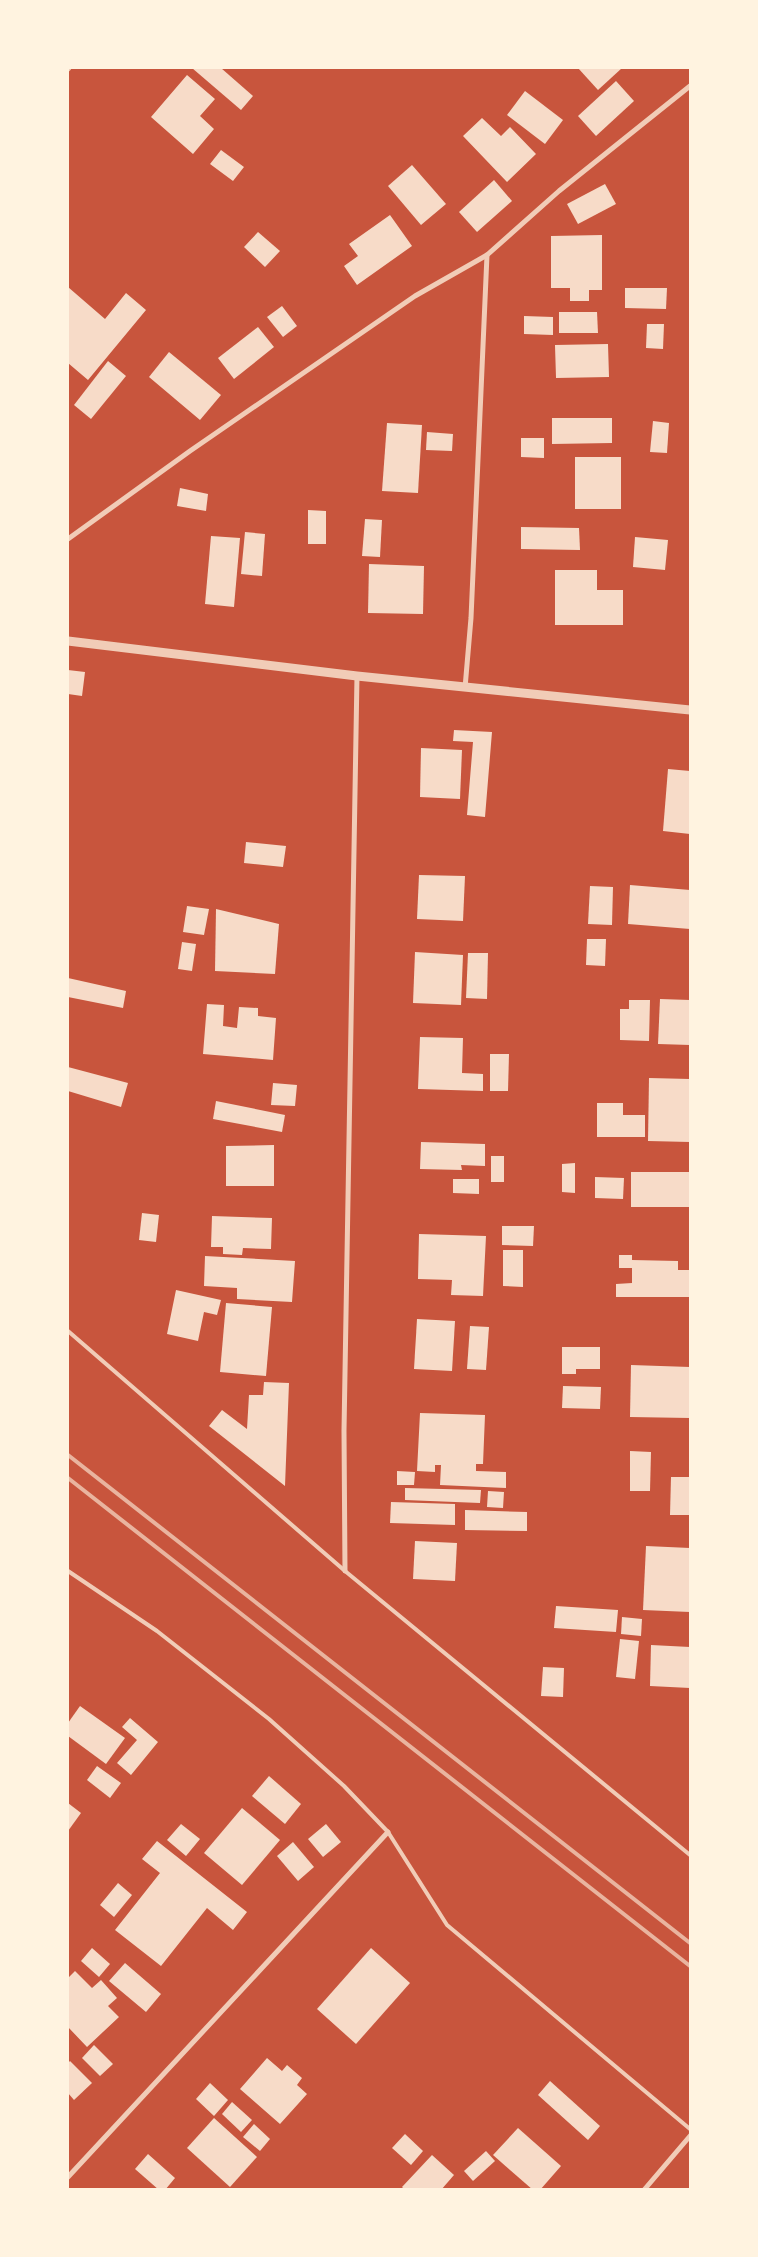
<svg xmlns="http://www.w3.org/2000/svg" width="758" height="2257" font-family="'IBM Plex Sans',sans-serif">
	<rect width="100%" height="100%" fill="#c8553d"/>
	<g fill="#f7dbc8">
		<path d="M192 68H221L253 96 241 110Z"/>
		<path d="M578 68H622L598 90Z"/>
		<path d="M187 75 215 99 200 116 214 129 193 154 151 117Z"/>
		<path d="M616 81 634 101 596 136 578 116Z"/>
		<path d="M525 91 563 120 545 144 507 115Z"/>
		<path d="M482 118 501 136 510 127 536 154 507 182 463 136Z"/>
		<path d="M221 150 244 167 233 181 210 164Z"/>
		<path d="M412 165 446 204 421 225 388 186Z"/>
		<path d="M494 180 512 201 477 232 459 212Z"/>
		<path d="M605 184 616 204 578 224 567 204Z"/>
		<path d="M390 215 412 246 357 285 344 266 358 256 349 244Z"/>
		<path d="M258 232 280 251 265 267 244 247Z"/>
		<path d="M602 235V290H589V301H570V288H551V236Z"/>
		<path d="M68 287 105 319 126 293 146 310 88 380 68 363Z"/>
		<path d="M625 288H667L666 309 625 308Z"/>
		<path d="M282 306 297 326 283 337 267 317Z"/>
		<path d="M559 312H597L598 333H559Z"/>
		<path d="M524 316 553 317V335L524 334Z"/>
		<path d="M647 324H664L663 349 646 348Z"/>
		<path d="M258 327 274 347 234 379 218 358Z"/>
		<path d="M608 344 609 377 556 378 555 345Z"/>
		<path d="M169 352 221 395 200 420 149 377Z"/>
		<path d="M108 361 126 376 91 419 74 405Z"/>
		<path d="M552 418H612V443L552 444Z"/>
		<path d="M653 421 669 423 667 453 650 452Z"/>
		<path d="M387 423 422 425 418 493 382 491Z"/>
		<path d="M427 432 453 434 452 451 426 450Z"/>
		<path d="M521 438H544V458L521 457Z"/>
		<rect x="575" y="457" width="46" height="52"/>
		<path d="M180 488 208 494 206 511 177 506Z"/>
		<path d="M308 510 326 511V544H308Z"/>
		<path d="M365 519 382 520 380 557 362 556Z"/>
		<path d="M521 527 579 528 580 550 521 549Z"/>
		<path d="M245 532 265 534 262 576 241 574Z"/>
		<path d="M211 536 240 538 234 607 205 604Z"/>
		<path d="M635 537 668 540 665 570 633 567Z"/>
		<path d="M369 564 424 566 423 614 368 613Z"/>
		<path d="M555 570H597V590H623V625H555Z"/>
		<path d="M68 670 85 672 82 696 68 694Z"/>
		<path d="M454 730 492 732 485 817 467 815 473 742 453 741Z"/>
		<path d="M421 748 462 750 460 799 420 797Z"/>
		<path d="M668 769 690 771V834L663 831Z"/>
		<path d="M246 842 286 846 283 867 244 863Z"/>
		<path d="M419 875 465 876 463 921 417 919Z"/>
		<path d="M630 885 690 890V929L628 924Z"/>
		<path d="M590 886 613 887 612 925 588 924Z"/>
		<path d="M187 906 209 909 204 935 183 932Z"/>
		<path d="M216 909 279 924 275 974 215 971Z"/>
		<path d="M587 939H606L605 966 586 965Z"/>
		<path d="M182 942 196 944 192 971 178 969Z"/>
		<path d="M415 952 463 955 461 1005 413 1003Z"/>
		<path d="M468 953H488L487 999 466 998Z"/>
		<path d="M68 978 126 991 123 1008 68 997Z"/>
		<path d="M660 999 690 1000V1045L658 1044Z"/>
		<path d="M629 1000H650L649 1041 620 1040V1009H629Z"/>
		<path d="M207 1004 224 1005 223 1026 237 1028 239 1007 258 1008V1016L276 1018 273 1060 203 1054Z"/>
		<path d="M420 1037 463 1038 462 1073 483 1074V1091L418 1089Z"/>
		<path d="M490 1054H509L508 1091H490Z"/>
		<path d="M68 1067 128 1083 121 1107 68 1091Z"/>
		<path d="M649 1078 690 1079V1142L648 1141Z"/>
		<path d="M273 1083 297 1085 295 1106 271 1105Z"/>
		<path d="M216 1101 285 1115 282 1132 213 1119Z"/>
		<path d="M597 1103H623V1115H645V1137H597Z"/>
		<path d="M421 1142 485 1144V1166L461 1165 462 1170 420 1169Z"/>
		<path d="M274 1145V1186H226V1146Z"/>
		<rect x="491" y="1156" width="13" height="26"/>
		<path d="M575 1163V1193L562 1192V1164Z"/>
		<rect x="631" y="1172" width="59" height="35"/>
		<path d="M595 1177 624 1178 623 1199 595 1198Z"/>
		<path d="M453 1179H479V1194L453 1193Z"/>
		<path d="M142 1213 159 1215 156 1242 139 1240Z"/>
		<path d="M212 1216 272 1218 271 1249 243 1248 242 1255 223 1254V1247H211Z"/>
		<path d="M502 1226H534L533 1246 502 1245Z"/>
		<path d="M419 1234 486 1236 483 1296 451 1295 452 1280 418 1279Z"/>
		<path d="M503 1250H523V1287L503 1286Z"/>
		<path d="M619 1255H632V1260L678 1261V1270H690V1297H616V1284L632 1283V1268H619Z"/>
		<path d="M205 1256 295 1261 292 1302 237 1299V1288L204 1286Z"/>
		<path d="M176 1290 221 1300 217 1315 204 1312 198 1341 167 1334Z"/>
		<path d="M226 1303 272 1307 266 1376 220 1372Z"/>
		<path d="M417 1319 455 1321 452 1371 414 1369Z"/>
		<path d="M470 1326 489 1327 486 1370 467 1369Z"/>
		<path d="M562 1347H600V1369H576V1374H562Z"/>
		<path d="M631 1365 690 1367V1418L630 1417Z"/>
		<path d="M264 1382 289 1383 285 1486 209 1426 222 1410 247 1429 249 1395H263Z"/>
		<path d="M563 1386 601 1387 600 1409 562 1408Z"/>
		<path d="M420 1413 485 1415 483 1464H476V1471L506 1472V1488L440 1485 441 1465H435V1472L417 1471Z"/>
		<path d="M630 1451 651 1452 650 1491H630Z"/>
		<path d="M397 1471 415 1472 414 1485H397Z"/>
		<path d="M671 1477H690V1515H670Z"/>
		<path d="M405 1488 481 1490 480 1503 405 1500Z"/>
		<path d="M488 1491 504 1492 503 1508 487 1507Z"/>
		<path d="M391 1502 455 1504V1525L390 1523Z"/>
		<path d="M465 1510 527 1512V1531L465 1530Z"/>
		<path d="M415 1541 457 1543 455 1581 413 1579Z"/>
		<path d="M646 1546 690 1548V1612L643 1610Z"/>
		<path d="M556 1606 618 1610 616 1632 554 1628Z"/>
		<path d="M622 1617 642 1619 641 1636 621 1634Z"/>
		<path d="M620 1639 639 1641 635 1679 616 1677Z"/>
		<path d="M651 1645 690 1647V1688L650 1686Z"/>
		<path d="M543 1667 564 1668 563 1697 541 1696Z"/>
		<path d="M80 1706 125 1738 106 1764 68 1736V1723Z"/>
		<path d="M130 1718 158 1742 131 1775 117 1763 137 1740 122 1727Z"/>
		<path d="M97 1766 121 1783 110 1798 87 1780Z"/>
		<path d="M269 1776 301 1804 285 1824 252 1796Z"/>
		<path d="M68 1803 81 1813 68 1831Z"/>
		<path d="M242 1808 280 1840 242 1885 204 1853Z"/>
		<path d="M181 1824 200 1839 186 1856 167 1840Z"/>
		<path d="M326 1824 341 1842 323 1857 308 1839Z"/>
		<path d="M157 1841 247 1912 233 1930 207 1908 161 1966 115 1930 160 1873 142 1859Z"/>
		<path d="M293 1842 314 1867 298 1881 277 1856Z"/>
		<path d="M118 1883 132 1895 114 1917 100 1905Z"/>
		<path d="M92 1948 110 1964 99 1977 81 1961Z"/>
		<path d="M371 1948 410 1983 356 2044 317 2009Z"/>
		<path d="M125 1963 161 1994 146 2012 109 1981Z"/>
		<path d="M75 1971 92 1988 101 1980 117 1998 108 2006 119 2017 87 2047 68 2027V1978Z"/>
		<path d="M94 2045 113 2064 100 2076 82 2058Z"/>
		<path d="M267 2058 282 2071 287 2065 302 2078 297 2085 307 2094 280 2124 240 2089Z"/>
		<path d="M70 2061 92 2083 74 2100 68 2093V2063Z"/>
		<path d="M550 2081 600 2126 588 2140 538 2095Z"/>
		<path d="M210 2083 228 2100 214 2116 196 2099Z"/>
		<path d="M232 2102 252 2120 241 2132 222 2114Z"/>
		<path d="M214 2118 257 2157 230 2187 187 2148Z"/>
		<path d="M254 2124 270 2139 260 2151 243 2137Z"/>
		<path d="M518 2128 561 2166 540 2190H533L493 2155Z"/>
		<path d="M405 2134 423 2151 411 2165 392 2148Z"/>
		<path d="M486 2151 495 2161 473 2181 464 2171Z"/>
		<path d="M148 2154 175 2178 165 2190H159L135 2169Z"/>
		<path d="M432 2155 454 2175 441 2190H405L402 2187Z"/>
	</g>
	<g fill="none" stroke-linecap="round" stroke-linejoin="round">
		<g stroke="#f1ccb7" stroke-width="4">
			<path d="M68 1331 345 1571 690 1855"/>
			<path d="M68 1571 157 1631 269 1719 344 1786 388 1832 447 1925 690 2129"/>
		</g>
		<g stroke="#f1ccb7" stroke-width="5">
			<path d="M68 69 69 68"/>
			<path d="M68 539 190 451 415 296 487 255 559 191 690 86"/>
			<path d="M465 688 471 618 487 255"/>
			<path d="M345 1571 344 1431 357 676"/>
			<path d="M68 2177 388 1832"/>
			<path d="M644 2190 690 2136"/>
		</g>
		<path stroke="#f1ccb7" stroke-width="9" d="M68 641 357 676 690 710"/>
		<g stroke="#e9b49f" stroke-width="4">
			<path d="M68 1455 690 1943"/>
			<path d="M68 1478 690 1966"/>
		</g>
	</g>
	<rect width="758" height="2257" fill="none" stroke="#fff3e0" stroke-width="138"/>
</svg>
